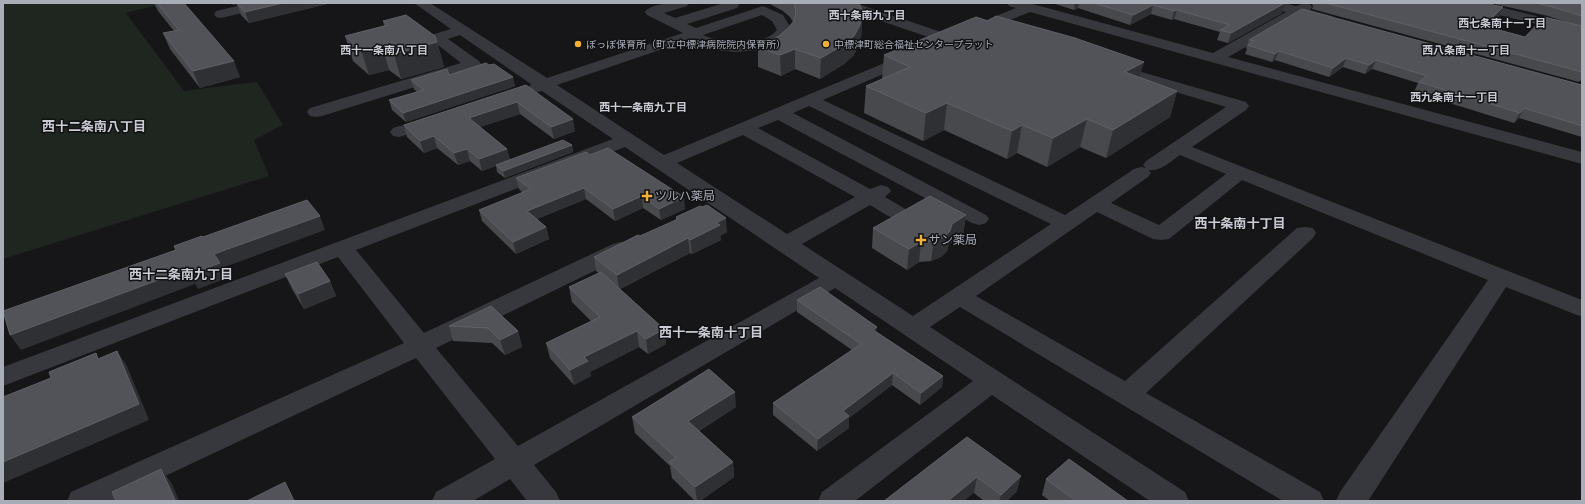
<svg xmlns="http://www.w3.org/2000/svg" width="1585" height="504" font-family="Signika,'Noto Sans JP',sans-serif">
	<rect width="100%" height="100%" fill="#161618"/>
	<path fill="#1e261f" d="M3 3H166L126 13 184 91 257 82 283 125 254 140 269 176 3 259Z"/>
	<g fill="none" stroke-linecap="round" stroke-linejoin="round">
		<g fill="#37383d" fill-rule="evenodd">
			<path d="M250 3H274L272 6 221 18 216 17 214 14 216 11Z"/>
			<path d="M414 3H430L547 78 683 33 647 15 645 12C652 2 678 3 689 3L687 6 664 13 675 18 724 3H737L739 5 737 8 687 24 696 28 763 6 783 15 792 30 782 42 759 50 735 52 715 50 689 40 557 85 664 155 906 54 911 52 916 54 919 57 916 60 823 100 1065 215 1134 169 1141 167 1146 168 1143 165 1146 161 1226 107 1105 71 1103 68 1105 65 1111 63 1117 65 1246 102 1249 106 1246 110 1192 147 1582 300V317L1506 287 1368 501H1336L1340 492 1488 280 1242 180 1169 239 1161 240 1153 239 1097 212 976 296 1125 381 1297 228 1305 227 1313 228 1316 233 1313 238 1146 393 1320 492 1324 501H1283L960 307 930 327 1185 492 1189 501H1150L992 395 855 501H818L822 492 973 381 835 288 534 465 556 492 560 501H527L510 479 473 501H432L436 492 495 459 416 358 112 501H67L71 492 404 343 338 257 3 386V367L613 139 542 91 537 92 531 90 529 87 531 84 460 35 448 39 479 61 481 64 479 67 322 116 316 117 310 116 307 112 310 108 461 63 429 38 431 35 451 29ZM762 15 772 21 777 30C760 49 725 44 703 35ZM809 106 1051 224 913 316 802 244 870 205C882 212 895 223 909 219L912 215 909 211 885 197 891 191 888 187 881 185 870 189 758 128 778 120 972 223 979 225 986 223 989 219 986 215 793 113ZM743 135 855 197 787 234 677 163ZM625 147 819 278 518 446 436 348 629 254 632 249 629 244 621 242 613 244 424 333 356 250ZM1180 155 1226 174 1159 225 1111 203 1148 177 1151 173 1148 170C1160 172 1170 162 1180 155Z"/>
			<path d="M835 3H855L956 37 958 40 956 43 951 44 946 43 837 6Z"/>
			<path d="M1007 3H1029L1213 53 1286 12 1263 6 1261 3H1284L1296 6 1305 3 1310 4 1312 7 1310 10 1332 16 1334 19 1332 22 1327 23 1300 16 1228 57 1582 152V164L1030 12 985 30 983 33C977 35 972 34 969 29L971 26 1016 8 1009 6Z"/>
			<path d="M1459 3H1483L1582 27V35L1461 6Z"/>
			<path d="M434 116 440 117 443 121 440 125 399 137 393 136 390 132 393 128Z"/>
		</g>
	</g>
	<g fill="#47494d">
		<path d="M154 3H184L240 77 200 88 170 49 163 33 174 31 158 11Z"/>
		<path d="M231 3H331L249 23 241 15 237 4 233 5Z"/>
		<path d="M768 3H859L862 19 861 38 858 47 853 56 844 64 820 79 795 69 781 76 758 67V47L779 36 788 28 793 22 790 17 783 11Z"/>
		<path d="M1052 3H1284L1282 13 1228 43 1217 40 1220 32 1174 19 1172 20 1151 14 1130 25 1078 8 1074 10Z"/>
		<path d="M1311 3H1484L1503 7 1499 17 1488 27 1525 37 1572 24 1548 16 1490 3H1582V79L1579 82 1312 9 1313 6Z"/>
		<path d="M383 21 437 42 444 67 401 79 389 70 369 75 353 61 345 36 384 26Z"/>
		<path d="M1249 40 1582 85V137L1519 118 1514 123 1414 92 1418 83 1372 69 1365 74 1343 67 1329 77 1275 60 1272 62 1245 54 1247 49 1246 48Z"/>
		<path d="M884 55 1140 77 1177 91 1170 117 1106 158 1080 147 1047 167 1017 153 1007 159 944 130 923 141 864 113 866 86 882 79Z"/>
		<path d="M489 65 513 77 515 86 406 122 392 110 389 100 417 92 414 89 411 80 449 75Z"/>
		<path d="M526 85 575 131 554 139 520 114 480 127 507 149 510 160 572 145 573 152 505 178 497 172 496 166 482 171 470 161 458 165 437 148 424 153 407 137 404 125Z"/>
		<path d="M590 155 685 209 661 220 643 208 615 221 586 199 537 219 546 227 549 239 516 254 482 221 479 210 523 193 519 189 516 178Z"/>
		<path d="M966 215 963 235 949 244 947 251 941 257 931 261 919 262 907 270 872 248 873 228Z"/>
		<path d="M676 217 727 232 720 236 721 240 692 254 690 253 620 289 664 329 666 344 648 354 639 347 590 372 591 376 574 385 550 358 546 343 591 321 572 302 569 287 599 273 596 271 594 257 640 236 676 220Z"/>
		<path d="M285 274 330 281 336 296 304 309 292 289Z"/>
		<path d="M797 300 877 332 943 376 942 387 920 405 892 385 849 418V428L817 451 773 415V403L852 350 797 312Z"/>
		<path d="M491 306 518 331 522 347 505 355 492 343 453 341 449 326Z"/>
		<path d="M736 407 699 431 733 462 734 477 700 501H695L672 478 670 466 635 433 632 417Z"/>
		<path d="M967 437 1017 491 1007 501H984L974 493Z"/>
		<path d="M1046 479 1128 501H1050L1042 495Z"/>
	</g>
	<g fill="#2f3033">
		<path d="M232 3H244L233 5Z"/>
		<path d="M283 3H331L249 23 245 12Z"/>
		<path d="M1075 3H1079L1078 8 1074 10Z"/>
		<path d="M1285 3 1282 13 1228 43 1231 33Z"/>
		<path d="M1153 5 1151 14 1130 25 1133 15Z"/>
		<path d="M1503 7 1499 17 1479 36 1484 26Z"/>
		<path d="M1177 10 1174 19 1172 20 1174 11Z"/>
		<path d="M862 19 861 38 858 47 853 56 844 64 820 79 821 58Z"/>
		<path d="M437 42 444 67 401 79 394 54Z"/>
		<path d="M382 45 389 70 369 75 361 50Z"/>
		<path d="M795 49V69L781 76 780 55Z"/>
		<path d="M1279 51 1275 60 1272 62 1275 54Z"/>
		<path d="M1346 58 1343 67 1329 77 1333 68Z"/>
		<path d="M1376 60 1372 69 1365 74 1369 65Z"/>
		<path d="M234 61 240 77 200 88 193 71Z"/>
		<path d="M1144 62 1137 87 1125 72Z"/>
		<path d="M513 77 515 86 406 122 403 113Z"/>
		<path d="M1177 91 1170 117 1106 158 1113 130Z"/>
		<path d="M517 102 520 114 472 130 469 118Z"/>
		<path d="M947 103 944 130 923 141 926 113Z"/>
		<path d="M1524 108 1519 118 1514 123 1520 113Z"/>
		<path d="M573 119 575 131 554 139 551 127Z"/>
		<path d="M1087 119 1080 147 1047 167 1053 138Z"/>
		<path d="M1022 125 1017 153 1007 159 1012 131Z"/>
		<path d="M434 136 437 148 424 153 420 141Z"/>
		<path d="M572 145 573 152 505 178 503 171Z"/>
		<path d="M467 149 470 161 458 165 454 153Z"/>
		<path d="M507 149 510 161 482 171 479 159Z"/>
		<path d="M584 188 586 199 530 222 527 211Z"/>
		<path d="M642 196 643 208 615 221 613 209Z"/>
		<path d="M684 197 685 209 661 220 659 209Z"/>
		<path d="M966 215 963 235 949 244 947 251 941 257 931 261 934 241 952 224Z"/>
		<path d="M320 216 325 230 222 268 227 278 198 289 190 274 214 254Z"/>
		<path d="M726 218 727 232 720 236 721 240 692 254 690 240 716 223Z"/>
		<path d="M546 227 549 239 516 254 513 242Z"/>
		<path d="M688 238 690 253 619 289 617 275Z"/>
		<path d="M921 242 919 262 907 270 909 249Z"/>
		<path d="M188 269 195 284 21 350 10 335Z"/>
		<path d="M330 281 336 296 304 309 298 294Z"/>
		<path d="M877 327 876 339 873 330Z"/>
		<path d="M664 329 666 344 648 354 646 339Z"/>
		<path d="M518 331 522 347 505 355 500 340Z"/>
		<path d="M637 331 639 347 590 372 591 376 574 385 570 370 584 357Z"/>
		<path d="M117 351 127 366 149 420 3 483V462Z"/>
		<path d="M893 373 892 385 849 418V428L817 451 818 439 843 411Z"/>
		<path d="M943 376 942 387 920 405 921 393Z"/>
		<path d="M735 392 736 407 690 436 688 421Z"/>
		<path d="M733 462 734 477 700 501H697L695 487Z"/>
		<path d="M161 469 172 484 179 501H173Z"/>
		<path d="M1021 476 1017 491 1007 501H999L1001 495Z"/>
		<path d="M977 477 974 493 964 501H948Z"/>
		<path d="M285 482 295 501H294Z"/>
	</g>
	<g fill="#525359" stroke="#5f6168">
		<path d="M157 3H184L234 61 193 71 163 33 179 30Z"/>
		<path d="M240 3H283L245 12 237 4Z"/>
		<path d="M793 3H859L862 10V19L859 27 854 36 845 44 821 58 795 49 780 55 758 47 779 36 788 28 794 21 796 13 795 5Z"/>
		<path d="M1094 3H1285L1231 33 1220 30 1230 25 1177 10 1174 11 1153 5 1133 15Z"/>
		<path d="M1326 3H1484L1503 7 1484 26 1525 37 1544 17 1582 26V72Z"/>
		<path d="M1535 3H1582V16L1553 7Z"/>
		<path d="M1302 9 1582 85V126L1524 108 1520 113 1419 82 1427 76 1376 60 1369 65 1346 58 1333 68 1279 51 1275 54 1248 45 1254 41 1249 40Z"/>
		<path d="M406 15 435 36 437 42 394 54 382 45 361 50 345 36 388 25 383 21Z"/>
		<path d="M996 16 1075 38 1144 62 1125 72 1177 91 1113 130 1087 119 1053 138 1022 125 1012 131 947 103 926 113 866 86 910 67 884 55 976 17 988 21Z"/>
		<path d="M486 63 489 65 494 64 513 77 403 113 389 100 424 90 411 80 447 69 449 75Z"/>
		<path d="M526 85 573 119 551 127 517 102 469 118 507 149 479 159 467 149 454 153 434 136 420 141 404 125Z"/>
		<path d="M563 140 572 145 503 171 496 165Z"/>
		<path d="M608 148 684 197 659 209 642 196 613 209 584 188 527 211 546 227 513 242 479 210 531 189 516 178 586 152 590 155Z"/>
		<path d="M930 196 966 215 952 224 950 231 944 237 934 241 921 242 909 249 873 228Z"/>
		<path d="M307 200 320 216 214 254 220 263 190 274 188 269 10 335 3 311 176 250 174 246 202 236 203 237Z"/>
		<path d="M707 205 726 218 716 223 720 225 690 240 688 238 617 275 594 257 638 235 640 236 678 219 676 217 700 206 702 207Z"/>
		<path d="M317 262 330 281 298 294 285 274Z"/>
		<path d="M601 272 664 329 646 339 637 331 584 357 588 361 570 370 546 343 600 317 569 287Z"/>
		<path d="M820 287 877 327 873 330 943 376 921 393 893 373 843 411 849 416 818 439 773 403 861 344 797 300Z"/>
		<path d="M491 306 518 331 500 340 488 328 449 326Z"/>
		<path d="M117 351 139 404 3 462V397L51 378 49 372 96 353 98 359Z"/>
		<path d="M709 369 735 392 688 421 733 462 695 487 669 462 676 458 632 417Z"/>
		<path d="M967 437 1021 476 1001 495 977 477 948 501H884Z"/>
		<path d="M1069 459 1128 501H1076L1046 479Z"/>
		<path d="M161 469 175 500 173 501H116L112 492Z"/>
		<path d="M285 482 294 501H247Z"/>
	</g>
	<g fill="#f2b134" stroke="#111113" stroke-width="1.5">
		<circle cx="578" cy="44" r="4"/>
		<circle cx="826" cy="44" r="4"/>
		<path d="M645 190h4v4h4v4h-4v4h-4v-4h-4v-4h4z"/>
		<path d="M919 234h4v4h4v4h-4v4h-4v-4h-4v-4h4z"/>
	</g>
	<g text-anchor="middle" stroke-width="3" stroke-linejoin="round" paint-order="stroke">
		<g font-size="10" fill="#a8adb8" stroke="#111113" text-anchor="start">
			<text x="586" y="48">ぽっぽ保育所（町立中標津病院院内保育所）</text>
			<text x="834" y="48">中標津町総合福祉センタープラット</text>
		</g>
		<g font-size="11" font-weight="bold" fill="#c9ccd4" stroke="#111113">
			<text x="867" y="19">西十条南九丁目</text>
			<text x="1502" y="27">西七条南十一丁目</text>
			<text x="384" y="54">西十一条南八丁目</text>
			<text x="1466" y="54">西八条南十一丁目</text>
			<text x="1454" y="101">西九条南十一丁目</text>
			<text x="643" y="111">西十一条南九丁目</text>
		</g>
		<g font-size="12" fill="#a8adb8" stroke="#111113" text-anchor="start">
			<text x="655" y="200">ツルハ薬局</text>
			<text x="929" y="244">サン薬局</text>
		</g>
		<g font-size="13" font-weight="bold" fill="#c9ccd4" stroke="#111113">
			<text x="94" y="131">西十二条南八丁目</text>
			<text x="1240" y="228">西十条南十丁目</text>
			<text x="181" y="279">西十二条南九丁目</text>
			<text x="711" y="337">西十一条南十丁目</text>
		</g>
	</g>
	<rect width="1585" height="504" fill="none" stroke="#a8adb8" stroke-width="8"/>
</svg>
